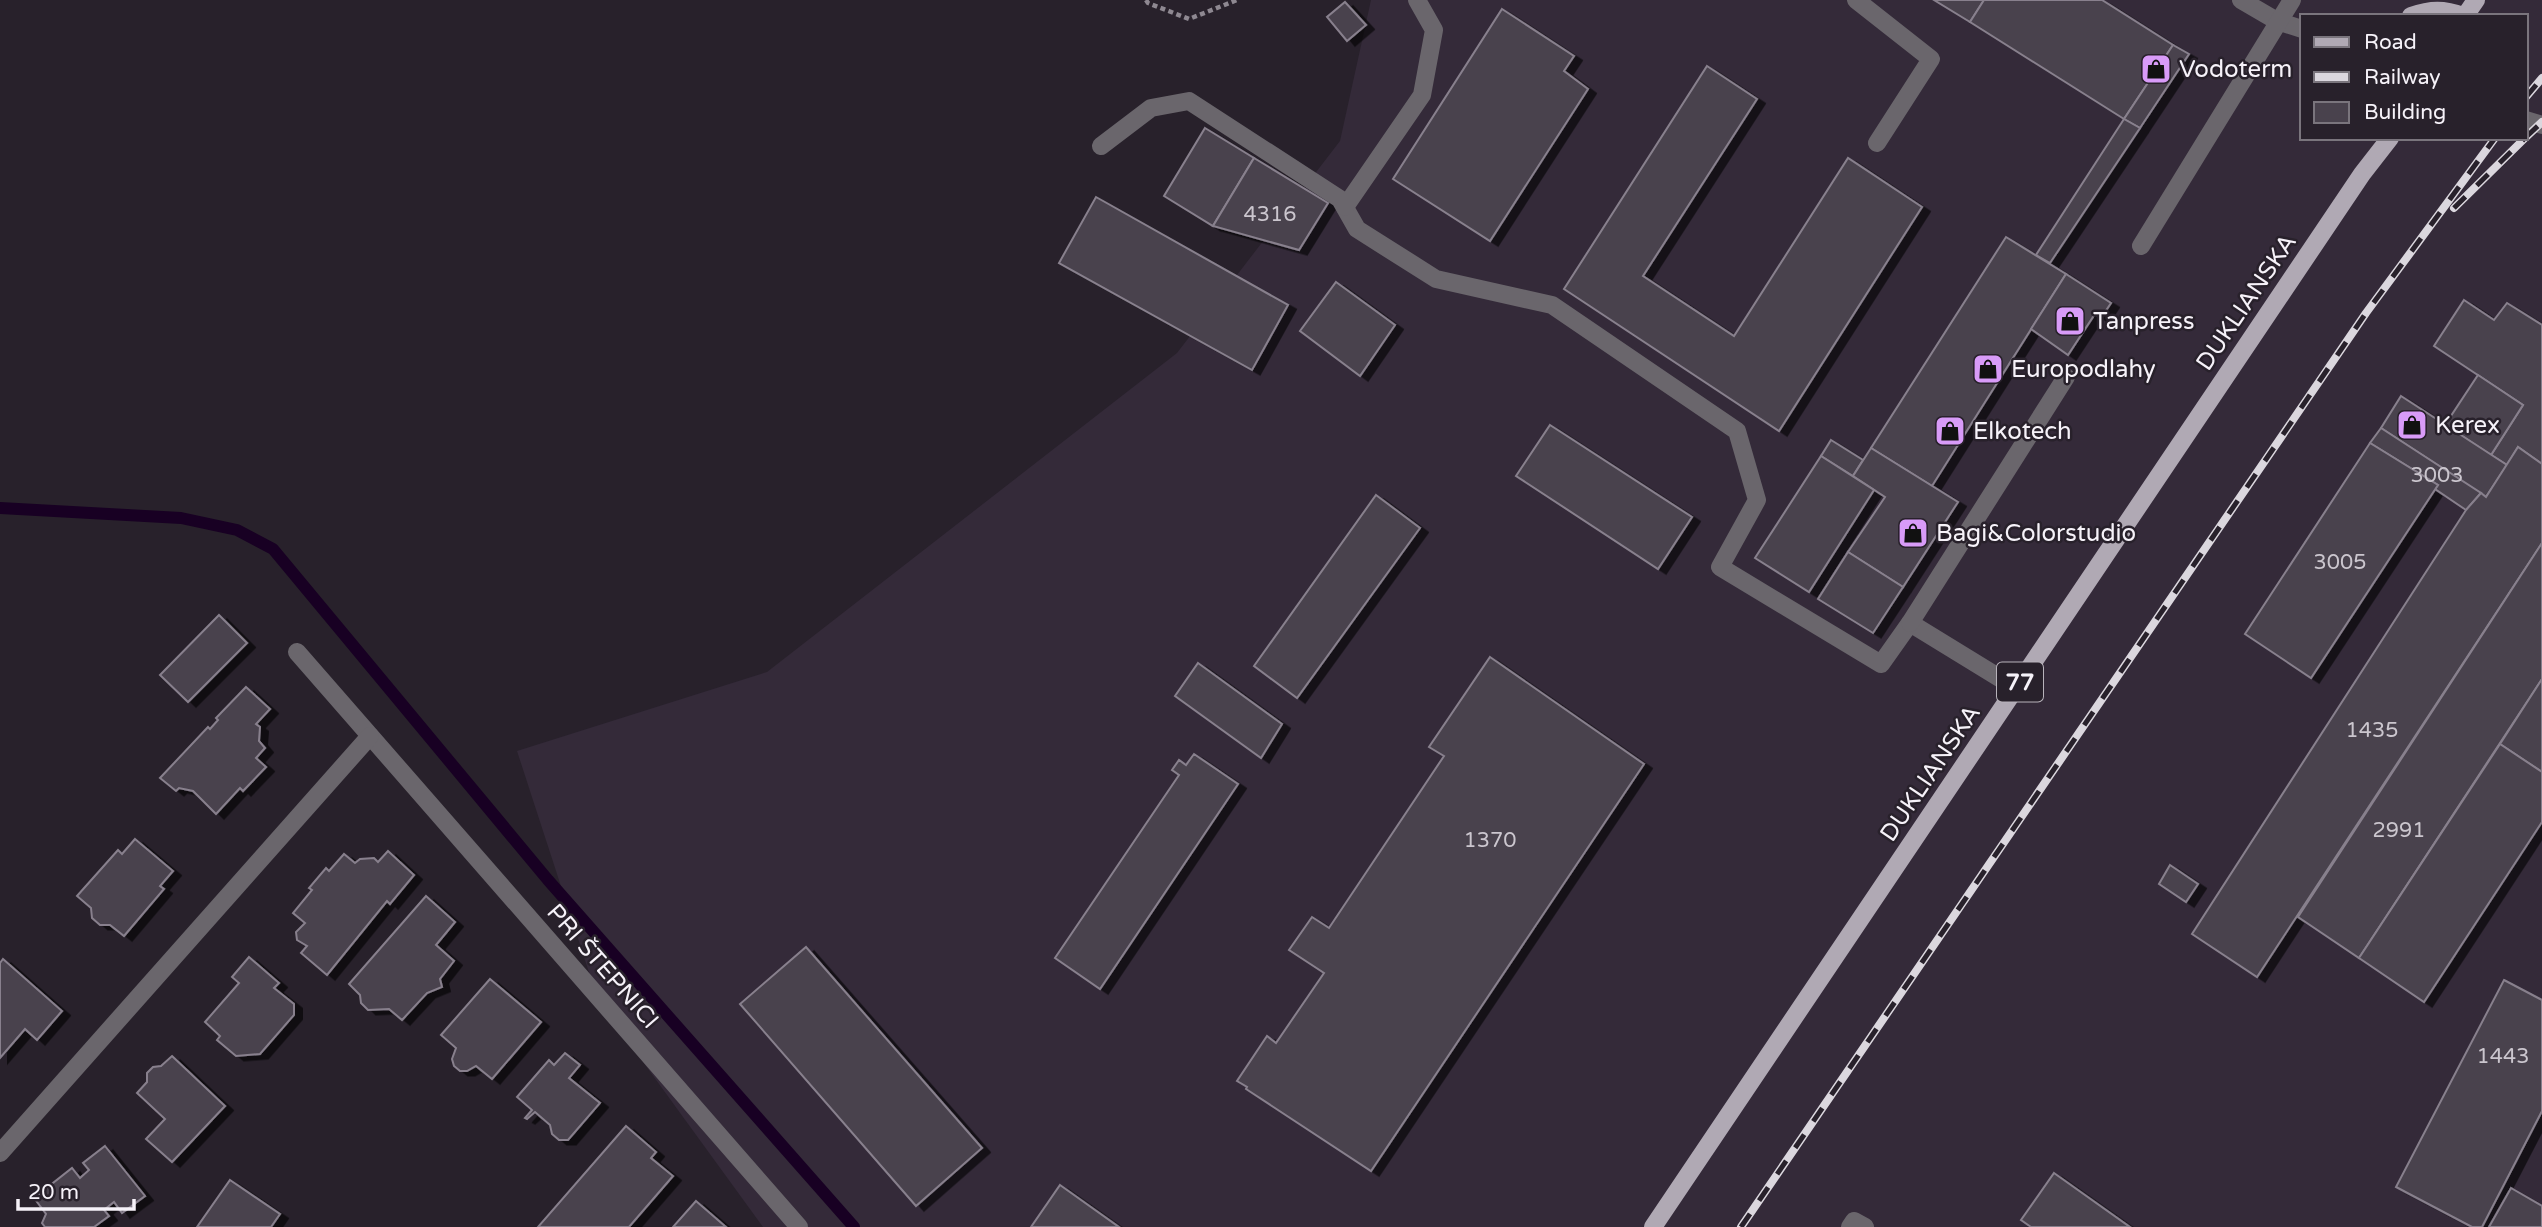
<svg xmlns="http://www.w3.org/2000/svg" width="2542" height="1227" font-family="'Varela Round',sans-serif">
	<defs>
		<filter id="shadow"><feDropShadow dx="8" dy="4.5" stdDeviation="0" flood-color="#0009"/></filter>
	</defs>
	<rect width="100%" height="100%" fill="#28212b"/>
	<path fill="#342a39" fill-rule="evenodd" d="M1371 0H2542V1227H763L598 1000 517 751 767 672 1177 353 1340 141ZM2302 16H2526V138H2302Z"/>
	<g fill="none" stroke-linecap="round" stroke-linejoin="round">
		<path stroke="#180023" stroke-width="12" d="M0 508 181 518 237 530 273 549 548 880 854 1227"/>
	</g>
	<g fill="#49424d" stroke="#88808d" stroke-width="2" filter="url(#shadow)">
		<path d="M1934 0H1984L1970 22Z"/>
		<path d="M1984 0H2102L2173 45 2124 119 1970 22Z"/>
		<path d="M1345 2 1366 25 1347 41 1327 17Z"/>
		<path d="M1502 9 1574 56 1564 71 1588 89 1490 241 1393 179Z"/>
		<path d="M2173 45 2189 54 2140 128 2124 119Z"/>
		<path d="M1707 66 1757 99 1643 276 1734 336 1848 158 1922 207 1779 431 1564 289Z"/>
		<path d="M2124 119 2140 128 2050 263 2036 255Z"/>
		<path d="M1205 128 1254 158 1213 226 1164 196Z"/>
		<path d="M1254 158 1328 203 1299 250 1213 226Z"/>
		<path d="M1096 197 1288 305 1252 370 1059 263Z"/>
		<path d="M2006 237 2066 274 1932 486 1871 448Z"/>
		<path d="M2066 274 2111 303 2101 318 2095 314 2068 355 2031 329Z"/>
		<path d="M1336 282 1395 325 1360 376 1300 331Z"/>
		<path d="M2464 300 2494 320 2507 303 2542 325V464L2518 447 2507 465 2491 455 2523 405 2434 346Z"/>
		<path d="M2478 375 2523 405 2491 455 2445 425Z"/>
		<path d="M2401 396 2507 465 2486 497 2381 428Z"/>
		<path d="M1550 425 1692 517 1658 569 1516 476Z"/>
		<path d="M2381 428 2481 493 2466 510 2435 489 2438 485 2370 443Z"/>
		<path d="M1831 440 1863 460 1853 476 1821 456Z"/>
		<path d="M2370 443 2438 485 2311 678 2245 634Z"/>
		<path d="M2518 447 2542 464V543L2257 977 2192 934 2466 510 2481 493 2486 497Z"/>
		<path d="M1871 448 1958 502 1903 587 1848 552 1885 497 1853 476Z"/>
		<path d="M1821 456 1874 490 1809 592 1755 558Z"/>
		<path d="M1376 495 1420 528 1297 698 1254 666Z"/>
		<path d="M2542 543V679L2359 958 2298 917Z"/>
		<path d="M1848 552 1903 587 1873 633 1818 599Z"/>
		<path d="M219 615 247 643 188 702 160 675Z"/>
		<path d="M1490 657 1644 764 1371 1171 1246 1089 1247 1087 1237 1081 1267 1036 1276 1043 1324 973 1289 950 1312 917 1329 928 1444 756 1429 747Z"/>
		<path d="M1198 663 1282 724 1261 758 1175 696Z"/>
		<path d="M2542 679V772L2500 744Z"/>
		<path d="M246 687 270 709 256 724 260 727 259 741 265 748 256 758 266 767 243 791 240 788 216 814 193 791 179 788 176 791 160 778 208 727 210 729 218 720 216 718Z"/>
		<path d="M2500 744 2542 772V822L2424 1002 2359 958Z"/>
		<path d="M1194 754 1238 784 1100 989 1055 958 1179 775 1172 770 1179 760 1186 765Z"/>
		<path d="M135 839 173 871 160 886 164 889 124 936 110 925H100L92 918 91 908 77 896 118 850 122 854Z"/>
		<path d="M388 851 414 875 390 904 387 901 327 975 301 953 307 946 297 940 296 932 305 923 293 913 312 890 309 888 326 868 329 871 344 854 355 863 360 859 374 858 378 862Z"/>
		<path d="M2170 865 2198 884 2186 902 2159 884Z"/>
		<path d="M426 896 455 922 436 945 454 961 440 979 442 987 427 993 402 1020 389 1009 368 1010 361 1003 360 995 349 984Z"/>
		<path d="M806 947 982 1148 916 1206 740 1004Z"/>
		<path d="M249 957 279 983 274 988 294 1004V1015L260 1054 236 1056 217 1040 220 1036 205 1022 239 983 232 977Z"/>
		<path d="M3 959 62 1011 37 1040 25 1029 0 1058V963Z"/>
		<path d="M490 979 541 1022 492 1079 476 1066 467 1071H460L454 1066 452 1059 456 1048 441 1035Z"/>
		<path d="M2504 980 2542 1000V1111L2482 1227H2472L2396 1187Z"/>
		<path d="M565 1053 580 1065 569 1078 600 1103 568 1140H559L552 1134 550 1125 535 1112 527 1119 525 1118 532 1110 517 1097 549 1060 554 1065Z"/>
		<path d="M172 1056 225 1106 172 1162 146 1139 165 1119 137 1093 147 1082V1073L153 1067 161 1066Z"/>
		<path d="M626 1126 656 1152 651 1158 673 1176 629 1227H538Z"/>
		<path d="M105 1146 145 1196 122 1213 114 1202 104 1210 109 1216 94 1227H45L42 1223 46 1214 34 1198 72 1168 80 1178 89 1170 83 1163Z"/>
		<path d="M2054 1173 2130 1227H2031L2021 1220Z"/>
		<path d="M230 1180 280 1214 271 1227H197Z"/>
		<path d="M1060 1185 1119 1227H1031Z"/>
		<path d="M2511 1188 2542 1206V1227H2489Z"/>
		<path d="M696 1201 726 1227H673Z"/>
	</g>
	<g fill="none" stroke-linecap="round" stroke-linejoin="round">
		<path stroke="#8e8891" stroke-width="4.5" stroke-dasharray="5 3.5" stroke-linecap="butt" d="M1146 0 1148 3 1189 19 1237 0"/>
		<g stroke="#6a666c" stroke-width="18">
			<path d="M1856 0 1931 59 1877 143"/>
			<path d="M2241 0 2277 21 2302 29"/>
			<path d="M2526 120 2542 125"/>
			<path d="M1101 146 1151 108 1189 101 1340 199 1357 229 1436 279 1552 305 1737 431 1757 500 1720 567 1881 664 1910 623 2016 688"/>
			<path d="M1345 207 1422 95 1434 30 1417 0"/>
			<path d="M2141 246 2292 0"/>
			<path d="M1910 623 2066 377"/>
			<path d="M297 652 799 1227"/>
			<path d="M0 1153 370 736"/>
			<path d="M1850 1227 1854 1221 1865 1227"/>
		</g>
		<g stroke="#b0a9b4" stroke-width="18">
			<path d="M2411 16C2431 9 2444 9 2463 16"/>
			<path d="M2465 16 2476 0"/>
			<path d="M1653 1227 2362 174 2390 138"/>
		</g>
		<g stroke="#dbd7de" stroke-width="8">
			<g id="rail">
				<path d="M2526 97 2542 78"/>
				<path d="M2526 137 2542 122"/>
				<path d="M2454 208 2525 138"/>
				<path d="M1741 1227 2366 313 2495 138"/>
			</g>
		</g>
		<use href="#rail" stroke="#28212b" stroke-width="5" stroke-dasharray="16" stroke-linecap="butt"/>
	</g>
	<defs>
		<g id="shop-square" transform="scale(1.575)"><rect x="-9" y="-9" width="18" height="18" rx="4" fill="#d89bf8" stroke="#28212b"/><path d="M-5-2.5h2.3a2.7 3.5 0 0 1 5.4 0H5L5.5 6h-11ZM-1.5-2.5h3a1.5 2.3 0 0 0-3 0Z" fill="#111"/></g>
	</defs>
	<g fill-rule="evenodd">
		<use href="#shop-square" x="2156" y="69"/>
		<use href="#shop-square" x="2070" y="321"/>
		<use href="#shop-square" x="1988" y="369"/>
		<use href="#shop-square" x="2412" y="425"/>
		<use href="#shop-square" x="1950" y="431"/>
		<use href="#shop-square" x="1913" y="533"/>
	</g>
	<g text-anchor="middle" stroke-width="5" stroke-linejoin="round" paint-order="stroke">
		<g font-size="21" fill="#cbc6ce">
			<text x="1270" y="221">4316</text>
			<text x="2437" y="482">3003</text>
			<text x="2340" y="569">3005</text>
			<text x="2372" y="737">1435</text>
			<text x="2399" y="837">2991</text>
			<text x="1490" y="847">1370</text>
			<text x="2503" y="1063">1443</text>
		</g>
		<rect fill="#28212b" stroke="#b8b3bb" stroke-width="2" x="1997" y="662.5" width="46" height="39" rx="5"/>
		<g font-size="23" font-weight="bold" fill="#f6f2f9">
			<text x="2020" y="690">77</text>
		</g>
		<g font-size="24" fill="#f6f2f9" stroke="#28212b" text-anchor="start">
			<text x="2179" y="77">Vodoterm</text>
			<text x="2093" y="329">Tanpress</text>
			<text x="2011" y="377">Europodlahy</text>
			<text x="2435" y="433">Kerex</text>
			<text x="1973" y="439">Elkotech</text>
			<text x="1936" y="541">Bagi&amp;Colorstudio</text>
		</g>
		<g font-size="24" fill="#f6f2f9" stroke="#28212b">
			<text transform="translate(2246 302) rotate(-56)" y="8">DUKLIANSKA</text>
			<text transform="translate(1930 773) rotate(-56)" y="8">DUKLIANSKA</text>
			<text transform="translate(603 966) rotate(49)" y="8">PRI ŠTEPNICI</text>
		</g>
	</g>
	<rect x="2300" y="14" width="228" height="126" fill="#28212b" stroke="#7a757d" stroke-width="2"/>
	<rect x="2314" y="37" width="35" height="10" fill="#b0a9b4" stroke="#7a757d" stroke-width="2"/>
	<text x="2364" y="49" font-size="21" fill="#f6f2f9">Road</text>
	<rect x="2314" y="72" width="35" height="10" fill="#dbd7de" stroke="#7a757d" stroke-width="2"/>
	<text x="2364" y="84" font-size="21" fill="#f6f2f9">Railway</text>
	<rect x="2314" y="102" width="35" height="21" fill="#49424d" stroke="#7a757d" stroke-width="2"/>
	<text x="2364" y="119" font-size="21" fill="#f6f2f9">Building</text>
	<path d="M18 1199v10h116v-10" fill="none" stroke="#f6f2f9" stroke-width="3.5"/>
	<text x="28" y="1199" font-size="21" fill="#f6f2f9" stroke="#28212b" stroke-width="5" paint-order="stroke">20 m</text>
</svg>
